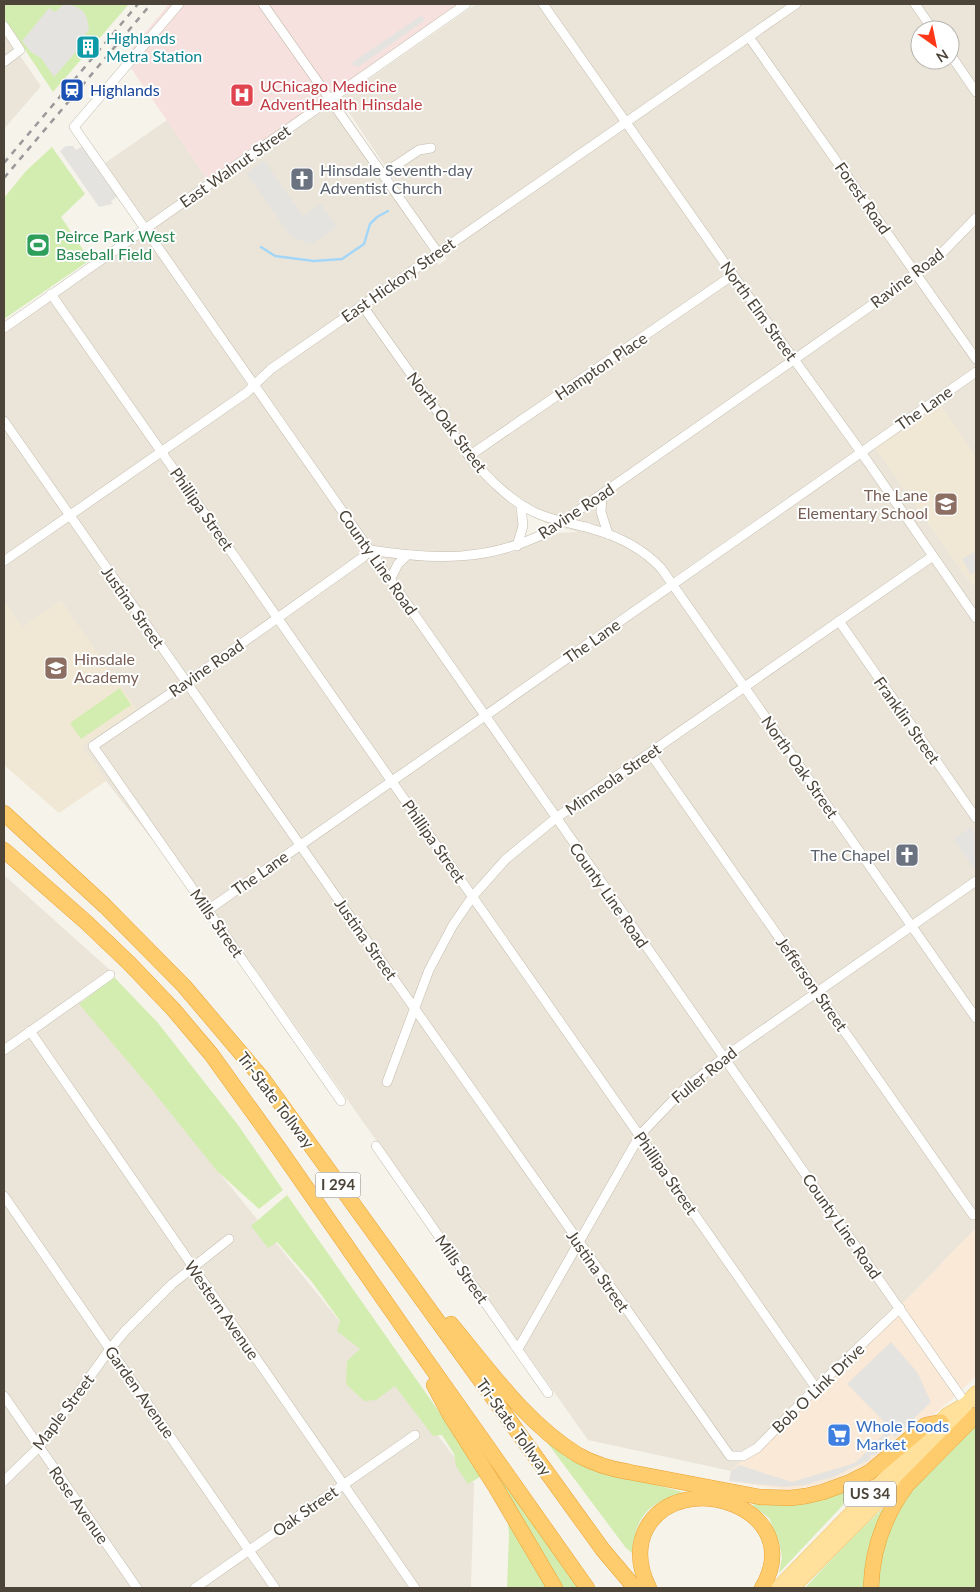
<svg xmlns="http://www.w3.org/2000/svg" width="980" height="1592" font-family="Lato,sans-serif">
	<rect width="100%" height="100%" fill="#f6f3eb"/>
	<g fill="#ebe5d9" fill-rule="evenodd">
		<path d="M476 4H976V366L667 582 250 885 875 447 972 585 976 582V1228L914 1292 731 1471 588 1440 214 911 208 910 106 781 82 746 136 709 61 601 22 627 4 602V332L151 230 105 163 167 120 209 182 330 103 439 265 447 259 340 99ZM920 30H950V60H920ZM515 507 546 523 578 532 559 533 510 553 519 523Z"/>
		<path d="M4 33 41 86 4 129Z"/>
		<path d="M976 377V457L939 403Z"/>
		<path d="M4 875 110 970 76 996 341 1323 424 1417 474 1483 471 1588H4Z"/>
	</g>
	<path fill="#f9e9d6" d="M976 1228V1376L950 1401 907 1437 868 1464 826 1483 789 1490 729 1481 731 1471 914 1292Z"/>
	<g fill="#f0e8d4">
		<path d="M939 403 976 456V582L972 585 875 447Z"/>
		<path d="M61 601 137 709 82 746 106 781 59 813 4 765V602L22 627Z"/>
	</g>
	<path fill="#f7e1de" d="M169 4H465L209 182 124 58Z"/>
	<g fill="#d3edb1">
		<path d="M4 4H129L53 92 4 18Z"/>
		<path d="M52 147 85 194 61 217 90 260 4 319V198L26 171Z"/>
		<path d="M120 688 131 705 81 739 70 723Z"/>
		<path d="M114 977 158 1023 238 1125 283 1190 259 1209 217 1171 152 1090 79 1004Z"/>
		<path d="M287 1195 475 1463 480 1477 468 1484 456 1466 454 1454 442 1435 433 1436 395 1386 376 1400 364 1401 346 1384 347 1361 360 1349 337 1331 340 1321 312 1282 277 1242 268 1248 251 1226Z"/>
		<path d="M972 1423 976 1426V1588H805C857 1530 916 1478 972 1423Z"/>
		<path d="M546 1441 625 1477 683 1492C648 1504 636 1515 632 1553L626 1548Z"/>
		<path d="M494 1462 580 1588H507L509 1535 505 1491Z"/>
		<path d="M864 1481 859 1488 779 1573 782 1557 779 1541 769 1518 753 1506 754 1502Z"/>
	</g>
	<g fill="#e5e3df">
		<path d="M64 4 75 6 83 11 87 18 89 30 78 44 81 46 54 77 41 58 31 52 22 41 49 8 55 12Z"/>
		<path d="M422 15 424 21 358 67 350 64Z"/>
		<path d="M66 146H73L76 150 83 146 118 196 111 201 113 204 99 207 60 151Z"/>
		<path d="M264 160 303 216 321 204 337 227 313 244 292 238 246 173Z"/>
		<path d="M976 551V572L971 575 962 559Z"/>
		<path d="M971 827 976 834V867L974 869 954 839Z"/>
		<path d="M891 1342 917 1372 931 1402 895 1437 892 1434 888 1436 886 1445 875 1455H871L869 1460 833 1477 805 1485 785 1487 729 1481 731 1471 739 1465 792 1482 855 1463 890 1428 847 1384Z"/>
	</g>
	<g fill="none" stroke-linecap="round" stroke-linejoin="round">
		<path stroke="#a4d6f7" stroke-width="2.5" d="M261 247 275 256 314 261 342 259 364 244 370 224 377 217 388 211"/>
		<g stroke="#c3bbac" stroke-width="10">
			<g id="street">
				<path d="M179 4 74 127 966 1404"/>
				<path d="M263 4 438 253"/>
				<path d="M543 4 733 275 861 452 976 618"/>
				<path d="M915 4 933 30"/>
				<path d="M4 26 20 50 4 62"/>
				<path d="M749 37 976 359"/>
				<path d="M950 54 976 92"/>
				<path d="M383 174 419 150 431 148"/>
				<path d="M51 294 816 1388"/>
				<path d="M362 305 469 456C488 478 510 501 536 513 554 521 573 523 592 529 618 536 643 549 661 568L976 1018"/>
				<path d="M4 328 466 4"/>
				<path d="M4 421C245 766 486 1113 730 1456H743L757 1448 816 1388 900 1308"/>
				<path d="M469 456 733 275"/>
				<path d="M602 494 601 512 608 534"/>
				<path d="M517 546 523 526 521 505"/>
				<path d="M4 561 246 393 271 369 796 4"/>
				<path d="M390 580 398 564 407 555"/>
				<path d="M839 621 976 818"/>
				<path d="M650 753 973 1215"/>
				<path d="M208 910 976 372"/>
				<path d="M30 1031 415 1588"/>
				<path d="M4 1050 110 975"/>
				<path d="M387 1082 429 970 453 925 473 896 506 859 556 818 933 556"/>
				<path d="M341 1101 93 746 186 683 362 558 370 550C434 560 490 562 549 531L899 286 939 256 976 218"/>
				<path d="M376 1146 548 1393"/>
				<path d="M4 1196 275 1588"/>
				<path d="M518 1349 640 1135 680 1093 723 1058 976 881"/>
				<path d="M4 1396 137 1588"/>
				<path d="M4 1481 39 1447 110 1349 125 1331 172 1284 229 1239"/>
				<path d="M195 1588 415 1435"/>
			</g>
		</g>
		<g stroke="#eec162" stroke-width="15">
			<g id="primary">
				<path d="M778 1588 947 1415 966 1404 976 1393"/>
				<path d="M792 1588 959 1420 966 1404"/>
			</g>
		</g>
		<g stroke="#eba231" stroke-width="16">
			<g id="highway">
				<path d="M4 813 105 906 184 986 262 1078 603 1550 635 1588"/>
				<path d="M4 850 87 923 129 963 173 1009 211 1054 280 1150 405 1330 587 1588"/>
				<path d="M451 1324C490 1371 526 1423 578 1455 594 1464 611 1469 629 1472L760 1497 790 1498 806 1496 823 1492 850 1482 870 1472 926 1425 941 1422"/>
				<path d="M434 1385 450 1415 495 1486 555 1588"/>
				<path d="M649 1588C640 1570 636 1549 646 1529 680 1465 809 1509 762 1588"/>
				<path d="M871 1588C872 1549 884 1516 907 1485L976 1415"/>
			</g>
		</g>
		<use href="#street" stroke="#fff" stroke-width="9"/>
		<use href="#primary" stroke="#ffe19b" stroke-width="14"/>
		<use href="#highway" stroke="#ffcc6d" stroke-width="15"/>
		<g stroke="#9a9a9a" stroke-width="2.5" stroke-dasharray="6 6" stroke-linecap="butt">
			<path d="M4 163 138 4"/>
			<path d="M4 178 151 4"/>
		</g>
	</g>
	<defs>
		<g id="building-square" transform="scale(1.25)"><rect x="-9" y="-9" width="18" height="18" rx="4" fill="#0f9aa8" stroke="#fff"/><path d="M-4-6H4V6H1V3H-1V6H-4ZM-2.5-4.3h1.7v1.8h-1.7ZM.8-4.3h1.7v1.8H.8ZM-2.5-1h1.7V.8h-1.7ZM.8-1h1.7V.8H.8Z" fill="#fff"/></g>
		<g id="station-square" transform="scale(1.25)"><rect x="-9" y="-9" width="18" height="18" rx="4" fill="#1a4fb4" stroke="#fff"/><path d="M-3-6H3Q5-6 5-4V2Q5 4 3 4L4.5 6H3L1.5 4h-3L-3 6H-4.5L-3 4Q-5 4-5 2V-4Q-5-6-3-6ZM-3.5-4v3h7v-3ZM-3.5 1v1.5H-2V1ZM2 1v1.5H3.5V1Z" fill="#fff"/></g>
		<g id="hospital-square" transform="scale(1.25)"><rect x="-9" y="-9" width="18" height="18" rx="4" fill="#e0444e" stroke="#fff"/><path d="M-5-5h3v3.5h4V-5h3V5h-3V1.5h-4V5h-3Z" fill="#fff"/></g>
		<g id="church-square" transform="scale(1.25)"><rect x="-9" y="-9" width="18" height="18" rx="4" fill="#6b7280" stroke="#fff"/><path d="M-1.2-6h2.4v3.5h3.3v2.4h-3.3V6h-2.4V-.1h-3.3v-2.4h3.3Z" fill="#fff"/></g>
		<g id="stadium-square" transform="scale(1.25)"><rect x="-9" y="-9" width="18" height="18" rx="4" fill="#2e9e5b" stroke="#fff"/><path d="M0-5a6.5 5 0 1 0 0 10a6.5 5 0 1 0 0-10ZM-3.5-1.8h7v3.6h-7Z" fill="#fff"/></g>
		<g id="school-square" transform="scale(1.25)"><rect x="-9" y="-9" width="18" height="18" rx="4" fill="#8d6e63" stroke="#fff"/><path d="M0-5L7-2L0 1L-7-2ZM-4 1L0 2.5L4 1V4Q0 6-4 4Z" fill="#fff"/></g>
		<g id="supermarket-square" transform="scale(1.25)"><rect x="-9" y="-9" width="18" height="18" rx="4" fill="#3f7fe0" stroke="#fff"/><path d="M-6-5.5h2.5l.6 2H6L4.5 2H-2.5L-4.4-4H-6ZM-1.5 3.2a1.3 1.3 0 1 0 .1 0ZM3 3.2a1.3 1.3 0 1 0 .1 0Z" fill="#fff"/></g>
	</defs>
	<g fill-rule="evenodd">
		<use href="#building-square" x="88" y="47"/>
		<use href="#station-square" x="72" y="90"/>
		<use href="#hospital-square" x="242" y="95"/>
		<use href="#church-square" x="302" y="179"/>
		<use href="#stadium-square" x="38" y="245"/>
		<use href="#school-square" x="946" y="504"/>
		<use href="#school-square" x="56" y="668"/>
		<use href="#church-square" x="907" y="855"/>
		<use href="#supermarket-square" x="839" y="1435"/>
	</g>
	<g text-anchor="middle" stroke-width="4" stroke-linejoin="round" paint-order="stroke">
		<g fill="#fff" stroke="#827c74" stroke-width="1">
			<rect x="315.5" y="1172.5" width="45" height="25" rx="4"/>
			<rect x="844" y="1481.5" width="52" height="25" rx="4"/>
		</g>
		<g font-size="15" font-weight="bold" fill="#4c4438">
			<text x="338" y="1190">I 294</text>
			<text x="870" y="1499">US 34</text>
		</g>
		<g font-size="16" fill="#0d838f" stroke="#fff" text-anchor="start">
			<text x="106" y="44">Highlands<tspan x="106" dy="18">Metra Station</tspan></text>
		</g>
		<g font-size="16" fill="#be3a42" stroke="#fff" text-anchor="start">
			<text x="260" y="92">UChicago Medicine<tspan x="260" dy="18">AdventHealth Hinsdale</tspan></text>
		</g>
		<g font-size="16" fill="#164399" stroke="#fff" text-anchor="start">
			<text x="90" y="96">Highlands</text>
		</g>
		<g font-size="16" fill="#4c4438" stroke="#fff">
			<text transform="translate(235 166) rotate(-35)" y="6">East Walnut Street</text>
			<text transform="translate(863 198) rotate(55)" y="6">Forest Road</text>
			<text transform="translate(907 278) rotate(-37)" y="6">Ravine Road</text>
			<text transform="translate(398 280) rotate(-35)" y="6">East Hickory Street</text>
			<text transform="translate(759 311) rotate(54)" y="6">North Elm Street</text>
			<text transform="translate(601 366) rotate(-34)" y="6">Hampton Place</text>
			<text transform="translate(924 408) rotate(-35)" y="6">The Lane</text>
			<text transform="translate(447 422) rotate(53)" y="6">North Oak Street</text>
			<text transform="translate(202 509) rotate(55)" y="6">Phillipa Street</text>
			<text transform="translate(576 511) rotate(-33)" y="6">Ravine Road</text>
			<text transform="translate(378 562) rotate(55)" y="6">County Line Road</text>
			<text transform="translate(133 607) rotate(55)" y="6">Justina Street</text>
			<text transform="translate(592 641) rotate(-35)" y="6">The Lane</text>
			<text transform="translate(206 668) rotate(-35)" y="6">Ravine Road</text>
			<text transform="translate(907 720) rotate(55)" y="6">Franklin Street</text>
			<text transform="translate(800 767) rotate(55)" y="6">North Oak Street</text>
			<text transform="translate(613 779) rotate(-35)" y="6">Minneola Street</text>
			<text transform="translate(434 841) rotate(55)" y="6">Phillipa Street</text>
			<text transform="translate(260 873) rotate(-35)" y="6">The Lane</text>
			<text transform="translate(609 895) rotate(55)" y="6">County Line Road</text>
			<text transform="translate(217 923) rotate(55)" y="6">Mills Street</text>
			<text transform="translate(366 939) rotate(55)" y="6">Justina Street</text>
			<text transform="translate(812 984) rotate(55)" y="6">Jefferson Street</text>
			<text transform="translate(704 1075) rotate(-39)" y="6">Fuller Road</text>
			<text transform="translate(276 1100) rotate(53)" y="6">Tri-State Tollway</text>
			<text transform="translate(666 1173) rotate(55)" y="6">Phillipa Street</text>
			<text transform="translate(842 1226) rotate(55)" y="6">County Line Road</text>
			<text transform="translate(462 1269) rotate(55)" y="6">Mills Street</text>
			<text transform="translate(598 1271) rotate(55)" y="6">Justina Street</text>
			<text transform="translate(222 1310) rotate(55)" y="6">Western Avenue</text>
			<text transform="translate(818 1388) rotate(-44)" y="6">Bob O Link Drive</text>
			<text transform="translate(140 1392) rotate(55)" y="6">Garden Avenue</text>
			<text transform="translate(63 1412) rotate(-53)" y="6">Maple Street</text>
			<text transform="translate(514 1427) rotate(54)" y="6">Tri-State Tollway</text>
			<text transform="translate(79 1505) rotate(55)" y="6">Rose Avenue</text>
			<text transform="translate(305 1511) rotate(-35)" y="6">Oak Street</text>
		</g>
		<g font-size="16" fill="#5b616d" stroke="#fff" text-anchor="start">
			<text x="320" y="176">Hinsdale Seventh-day<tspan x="320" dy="18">Adventist Church</tspan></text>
			<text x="890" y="861" text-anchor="end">The Chapel</text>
		</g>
		<g font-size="16" fill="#27864d" stroke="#fff" text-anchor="start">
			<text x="56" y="242">Peirce Park West<tspan x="56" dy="18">Baseball Field</tspan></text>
		</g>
		<g font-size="16" fill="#785e54" stroke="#fff" text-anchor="end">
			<text x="928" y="501">The Lane<tspan x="928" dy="18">Elementary School</tspan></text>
			<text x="74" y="665" text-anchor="start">Hinsdale<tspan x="74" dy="18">Academy</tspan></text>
		</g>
		<g font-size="16" fill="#366cbe" stroke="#fff" text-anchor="start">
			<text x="856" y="1432">Whole Foods<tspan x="856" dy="18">Market</tspan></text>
		</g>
	</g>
	<rect width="980" height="1592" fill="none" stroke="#4c4438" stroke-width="10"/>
	<g transform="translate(935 45) rotate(147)"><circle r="24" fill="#ffffff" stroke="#b7b4af"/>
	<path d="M0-4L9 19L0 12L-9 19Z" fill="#ff3719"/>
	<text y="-8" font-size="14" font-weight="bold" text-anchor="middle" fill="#4c4438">N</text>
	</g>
</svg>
